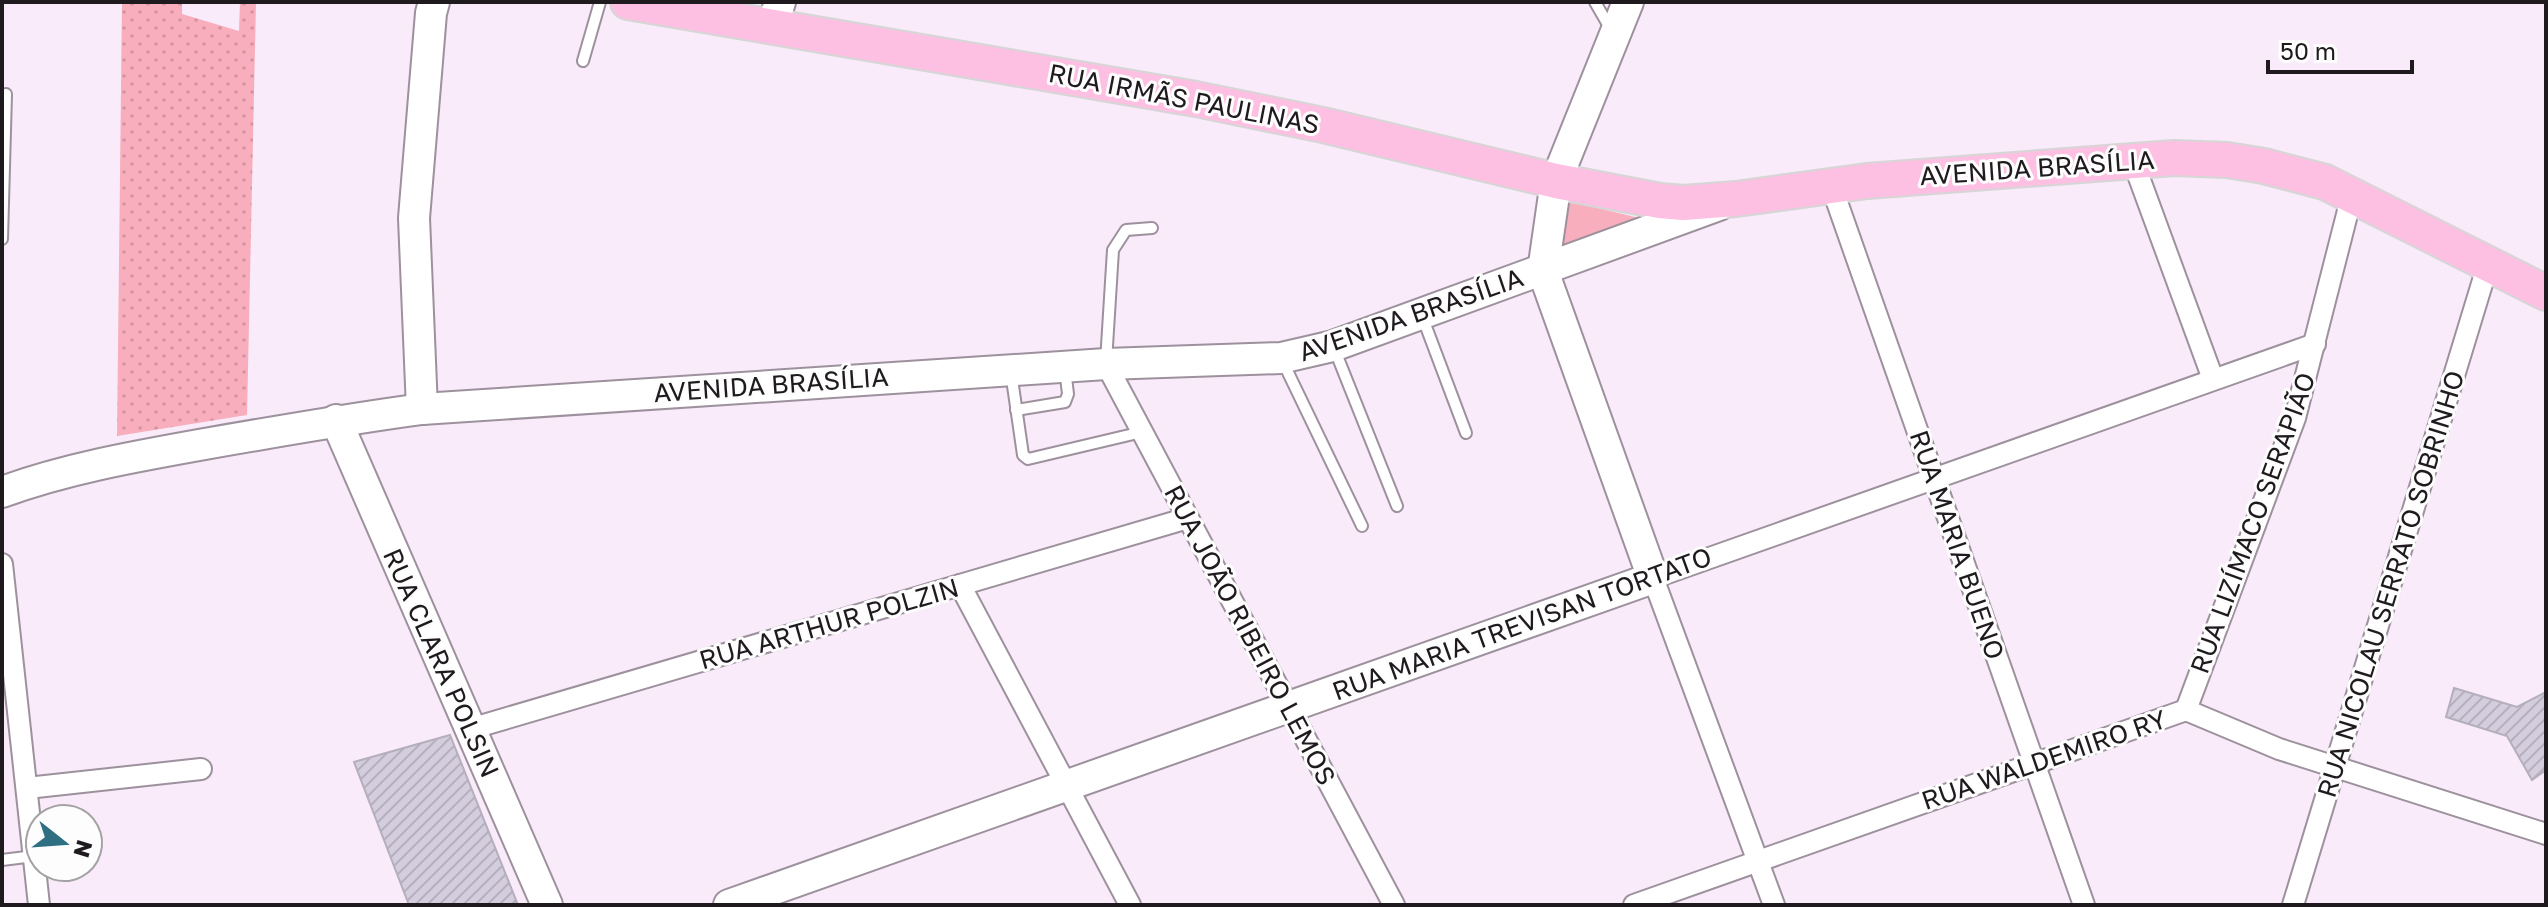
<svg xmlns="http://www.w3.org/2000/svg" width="2548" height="907" font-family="'Golos Text',sans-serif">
	<defs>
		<pattern id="grass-dots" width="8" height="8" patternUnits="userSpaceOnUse" patternTransform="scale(2)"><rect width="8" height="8" fill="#f8aebc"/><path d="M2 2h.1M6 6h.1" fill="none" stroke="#d495a1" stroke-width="1.8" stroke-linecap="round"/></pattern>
		<pattern id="building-hatch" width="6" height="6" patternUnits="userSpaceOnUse" patternTransform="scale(2)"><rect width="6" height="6" fill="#d4cddd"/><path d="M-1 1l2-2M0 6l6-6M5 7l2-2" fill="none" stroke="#b6afbd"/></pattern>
	</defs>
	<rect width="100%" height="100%" fill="#f9ebf9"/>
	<path fill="url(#grass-dots)" d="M122 2H182V14L239 31 240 2H256L247 415 117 436Z"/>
	<path fill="#f8aebc" d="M1565 200 1639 218 1559 249Z"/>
	<g fill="url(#building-hatch)" stroke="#b4aebd" stroke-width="2">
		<path d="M2454 688 2517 707 2546 692V770L2532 780 2507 736 2446 717Z"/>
		<path d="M450 735 518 905H409L354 762Z"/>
	</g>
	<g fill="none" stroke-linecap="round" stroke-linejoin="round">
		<g stroke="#9d919d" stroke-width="14">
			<g id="lane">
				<path d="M1595 2 1610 28"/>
				<path d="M583 61 600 2"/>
				<path d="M2 239 6 94"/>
				<path d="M1422 316 1466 433"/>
				<path d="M1334 348 1397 506"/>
				<path d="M1282 360 1362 526"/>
				<path d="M1106 362 1113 250 1126 230 1152 228"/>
				<path d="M1011 372 1023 455 1028 459 1142 432"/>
				<path d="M1016 410 1065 402 1068 394 1065 369"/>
				<path d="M2 860 34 856"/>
			</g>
		</g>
		<g stroke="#9d919d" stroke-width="24">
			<g id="street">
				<path d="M2133 161 2213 379"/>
				<path d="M1831 185 2084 905"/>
				<path d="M1106 364 1394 905"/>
				<path d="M2 564 39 905"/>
				<path d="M960 585 1130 905"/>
				<path d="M2186 710 2295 418 2352 195"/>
				<path d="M470 729 1188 518"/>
				<path d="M27 788 201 769"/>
				<path d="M1634 905 2186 710 2279 749 2546 834"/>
				<path d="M1774 905 1653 578 2315 344"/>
				<path d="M2293 905 2488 264"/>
			</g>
		</g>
		<g stroke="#9d919d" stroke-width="34">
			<g id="secondary">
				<path d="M772 27 780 2"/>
				<path d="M422 409 414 218 431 13 434 2"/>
				<path d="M336 420 547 905"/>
				<path d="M2 492C65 469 132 457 199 445 273 432 347 419 422 409L1106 364 1281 358 1333 346 1719 205"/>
				<path d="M729 905 1653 578 1543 271 1556 181 1628 2"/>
			</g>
		</g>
		<g stroke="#d6d6d6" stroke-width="38">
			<path id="primary" d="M628 2 1196 99 1323 125 1556 181 1660 201 1683 203 1736 199 1867 181 2174 158 2227 160 2264 166 2325 182 2546 293"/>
		</g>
		<use href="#lane" stroke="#fff" stroke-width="10"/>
		<use href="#street" stroke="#fff" stroke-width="20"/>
		<use href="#secondary" stroke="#fff" stroke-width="30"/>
		<use href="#primary" stroke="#fdc0e2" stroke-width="34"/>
	</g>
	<g text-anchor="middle" stroke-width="6" stroke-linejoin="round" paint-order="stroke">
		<g font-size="26" fill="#1e1a1e" stroke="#fdfdfd">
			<text transform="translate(1184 99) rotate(11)" y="9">RUA IRMÃS PAULINAS</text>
			<text transform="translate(2037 168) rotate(-4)" y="9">AVENIDA BRASÍLIA</text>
			<text transform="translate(1411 315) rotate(-19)" y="9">AVENIDA BRASÍLIA</text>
			<text transform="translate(771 385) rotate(-4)" y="9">AVENIDA BRASÍLIA</text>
			<text transform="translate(2253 523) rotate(-70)" y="9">RUA LIZÍMACO SERAPIÃO</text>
			<text transform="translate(1957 545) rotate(71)" y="9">RUA MARIA BUENO</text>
			<text transform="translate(2391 584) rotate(-73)" y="9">RUA NICOLAU SERRATO SOBRINHO</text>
			<text transform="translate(829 624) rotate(-16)" y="9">RUA ARTHUR POLZIN</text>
			<text transform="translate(1522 624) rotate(-20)" y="9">RUA MARIA TREVISAN TORTATO</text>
			<text transform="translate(1250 635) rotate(62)" y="9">RUA JOÃO RIBEIRO LEMOS</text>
			<text transform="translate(441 663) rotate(66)" y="9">RUA CLARA POLSIN</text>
			<text transform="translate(2044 760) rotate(-19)" y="9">RUA WALDEMIRO RY</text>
		</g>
	</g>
	<rect width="2548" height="907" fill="none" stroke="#1e1a1e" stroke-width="8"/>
	<g transform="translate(64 843) rotate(107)"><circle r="38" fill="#fdfdfd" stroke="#a4a2a4" stroke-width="2"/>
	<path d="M0-6L14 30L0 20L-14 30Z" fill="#2e6f82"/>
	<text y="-12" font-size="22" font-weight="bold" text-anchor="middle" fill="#1e1a1e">N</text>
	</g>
	<path d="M2268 60v12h144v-12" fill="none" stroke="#1e1a1e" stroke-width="4"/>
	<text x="2280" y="60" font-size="24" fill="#1e1a1e" stroke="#fdfdfd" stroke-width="6" paint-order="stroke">50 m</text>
</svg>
